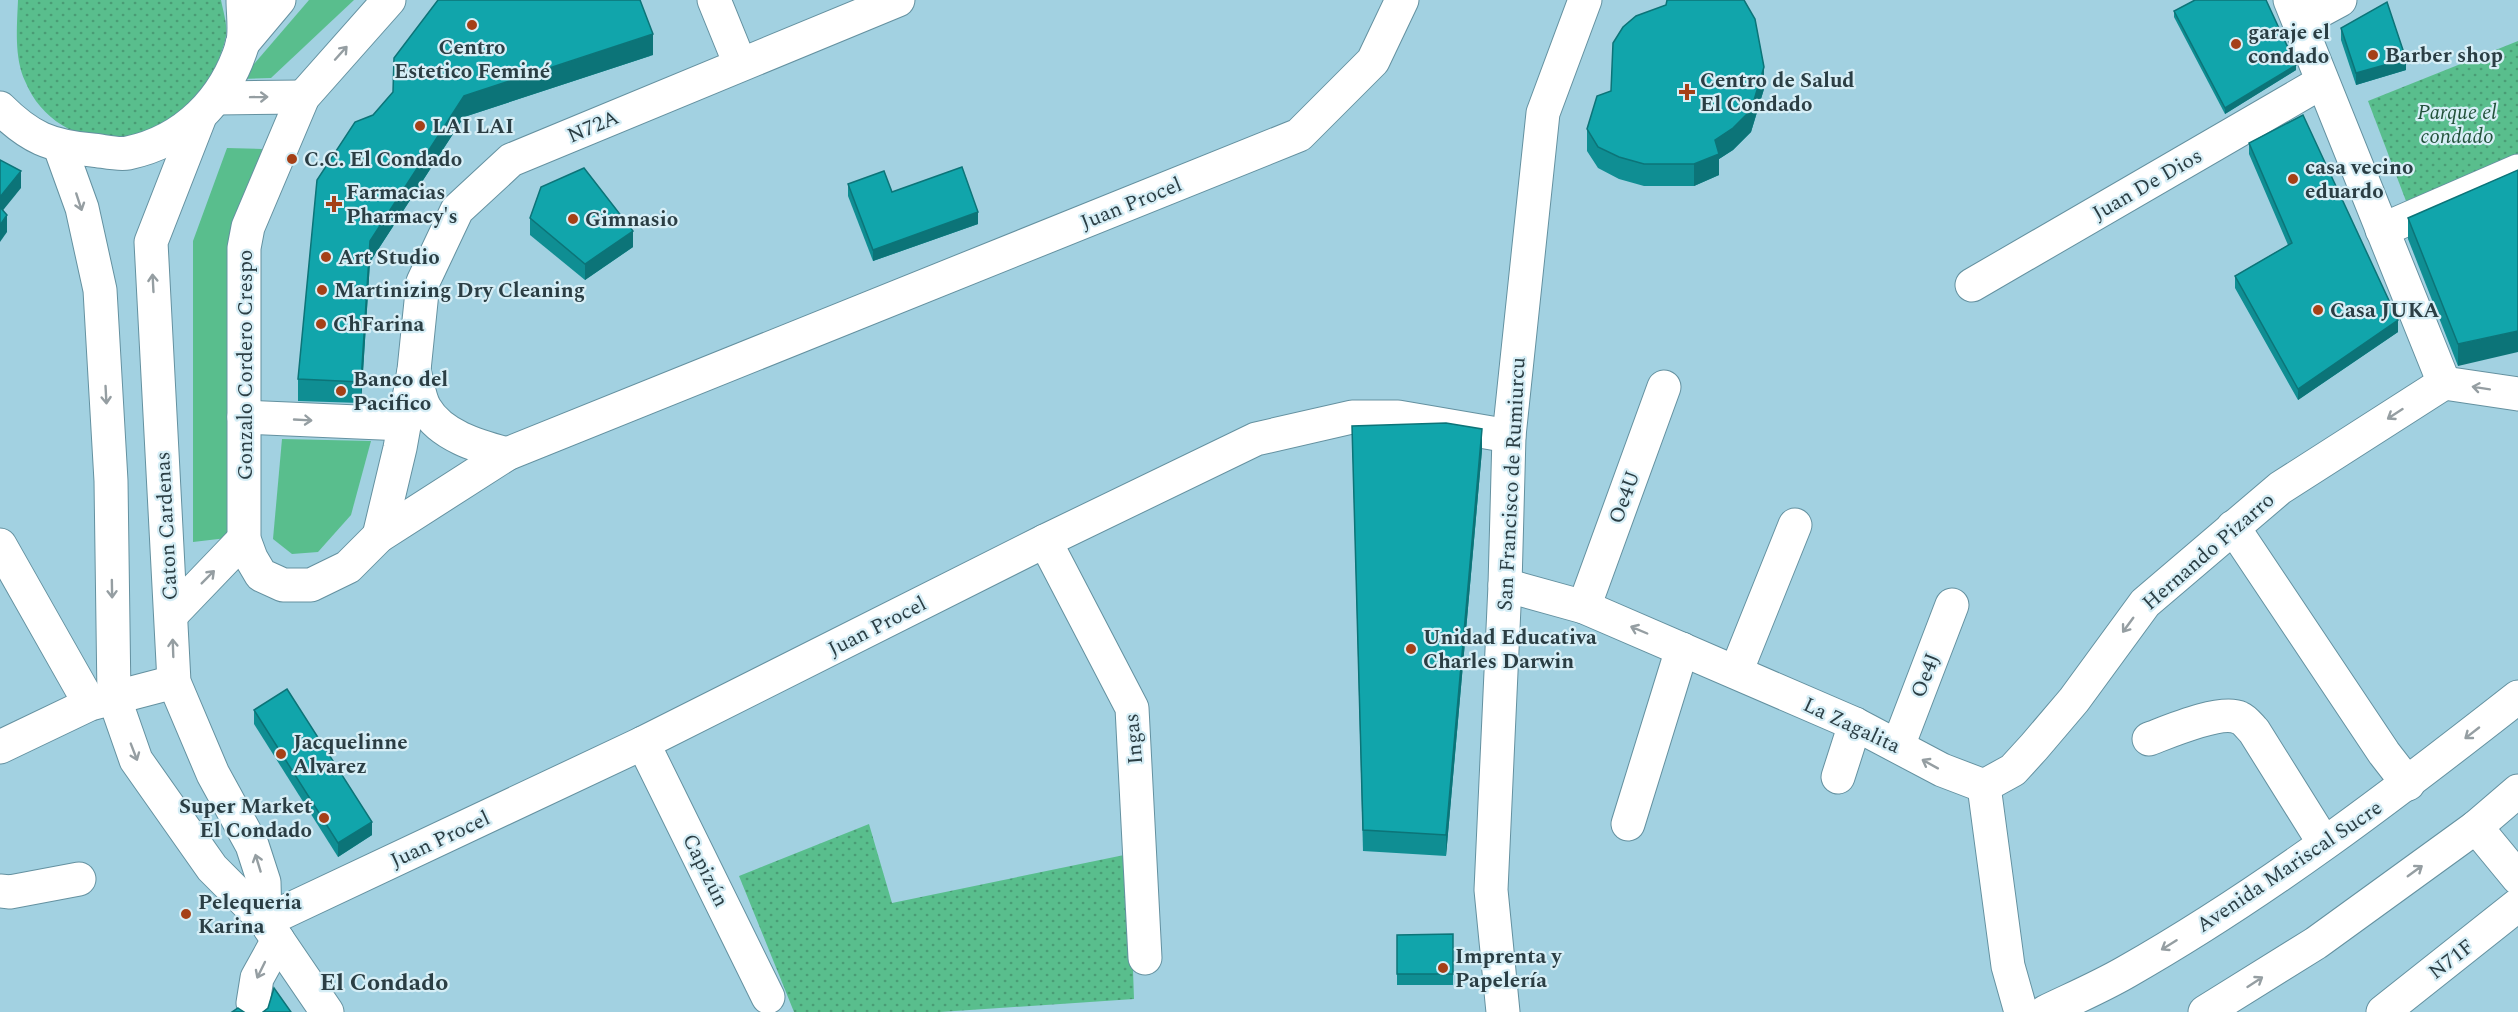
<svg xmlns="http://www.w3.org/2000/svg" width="2518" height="1012" font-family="Spectral,serif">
	<defs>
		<pattern id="park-dots" width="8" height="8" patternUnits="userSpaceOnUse" patternTransform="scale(1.5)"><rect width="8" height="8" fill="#59be8d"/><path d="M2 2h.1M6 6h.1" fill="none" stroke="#4a9c75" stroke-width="1.8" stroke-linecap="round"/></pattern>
	</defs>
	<rect width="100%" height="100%" fill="#a2d1e1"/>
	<g fill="#59be8d">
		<path d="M309 0H354L271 78 241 79Z"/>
		<path d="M227 148 263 149 232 233 227 538 193 542V241Z"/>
		<path d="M282 439 371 441 351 515 318 552 292 554 273 539Z"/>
	</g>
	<g fill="url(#park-dots)">
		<path d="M18 0H221C223 11 228 26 226 36 221 62 198 106 175 121 123 155 50 142 25 81 14 57 17 26 18 0Z"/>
		<path d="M2518 41V161L2406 201 2368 101Z"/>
		<path d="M869 824 892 903 1129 854 1134 999 940 1012H794L739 876Z"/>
	</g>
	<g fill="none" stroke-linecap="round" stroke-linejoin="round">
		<g stroke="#6491a0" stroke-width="35">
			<g id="minor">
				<path d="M389 0 303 97 248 227 244 248V539L251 558 261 575 283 585H311L348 567 379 536 507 454 1299 135 1373 61 1402 0"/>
				<path d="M714 0 740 64"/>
				<path d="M2290 0 2444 383"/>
				<path d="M2301 21 2340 0"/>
				<path d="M242 44 279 0"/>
				<path d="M216 98 303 97"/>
				<path d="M0 108C30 138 50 146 92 150 103 151 118 155 128 153 185 141 225 100 242 46 246 33 243 14 243 0"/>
				<path d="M199 119 151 242 174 682 213 774 252 845 264 882 265 921"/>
				<path d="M60 147 82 208 100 290 111 481 114 697 136 760 212 868 265 921 327 1012"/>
				<path d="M2382 230 2518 171"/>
				<path d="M1972 285 2322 82"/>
				<path d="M414 371C418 383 419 398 425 408 441 436 478 446 507 454"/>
				<path d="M2444 383 2518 394"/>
				<path d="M244 417 404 424"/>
				<path d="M2233 527 2384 753 2408 784"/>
				<path d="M379 536 400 448 414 370 423 282 457 210 511 160 898 0"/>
				<path d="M1045 541 1132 708 1145 958"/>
				<path d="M0 545 90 704"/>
				<path d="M1505 585 1584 607 1855 724 1942 770 1984 786"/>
				<path d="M1584 607 1664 387"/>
				<path d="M172 614 244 539"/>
				<path d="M1736 672 1795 525"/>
				<path d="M2149 739C2168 732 2221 709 2240 718 2245 720 2250 727 2254 731L2324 843"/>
				<path d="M643 743 768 997"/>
				<path d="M1898 746 1952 605"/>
				<path d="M0 747 90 704 174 682"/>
				<path d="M1838 777 1855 724"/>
				<path d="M1984 786 2013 770 2034 747 2074 700 2145 603 2280 488 2444 383"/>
				<path d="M1984 786 2008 966 2021 1012"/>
				<path d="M1628 824 1682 649"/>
				<path d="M2476 827 2518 878"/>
				<path d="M0 891 10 892 79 879"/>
				<path d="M265 921 643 743 1045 541 1256 439 1352 417H1398L1509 436"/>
				<path d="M253 1003 257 978 278 940"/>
				<path d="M2383 1012 2518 905"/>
			</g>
		</g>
		<g stroke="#6491a0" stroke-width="35">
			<g id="major">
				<path d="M1503 1012 1491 890 1505 585 1509 436 1543 113 1585 0"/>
				<path d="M2045 1012C2072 999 2100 987 2126 972 2265 893 2393 795 2518 697"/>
				<path d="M2205 1012 2316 943 2476 827 2518 791"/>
			</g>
		</g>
		<use href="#minor" stroke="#fff" stroke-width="33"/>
		<use href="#major" stroke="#fff" stroke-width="33"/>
	</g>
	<g fill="#0f8e93">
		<path d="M1666 5 1764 89 1751 132 1733 150 1719 159V175L1694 186H1644L1619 179 1598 168 1587 151V129Z"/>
		<path d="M2174 11 2296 70 2225 114 2174 17Z"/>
		<path d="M2341 28 2406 70 2356 85 2341 40Z"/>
		<path d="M653 55 464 117 370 262 361 403 298 401V379L373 115Z"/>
		<path d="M2249 143 2398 332 2298 400 2235 288V276L2288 245 2249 154Z"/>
		<path d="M2518 170 2458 366 2408 239V218Z"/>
		<path d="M848 184 892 192 978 224 873 261 848 196Z"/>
		<path d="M530 218 633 247 585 280 530 235Z"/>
		<path d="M1352 426 1482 450 1446 856 1363 851Z"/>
		<path d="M254 710 372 835 338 857 254 724Z"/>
		<path d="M1453 934V985H1397V935Z"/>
	</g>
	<g fill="#0c7478">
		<path d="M653 34V55L464 117 370 262 361 403V382L370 241 464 96Z"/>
		<path d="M2406 59V70L2356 85V73Z"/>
		<path d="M2296 65V70L2225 114V108Z"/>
		<path d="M1764 67V89L1751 132 1733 150 1719 159V175L1694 186V164L1715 140Z"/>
		<path d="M21 171V188L0 214V197Z"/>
		<path d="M978 212V224L873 261V250Z"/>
		<path d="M7 215V232L0 242V225Z"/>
		<path d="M633 231V247L585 280V264Z"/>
		<path d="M2398 320V332L2298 400V389Z"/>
		<path d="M2518 331V352L2458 366V344Z"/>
		<path d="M1482 429V450L1446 856V835Z"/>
		<path d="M372 822V835L338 857V843Z"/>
	</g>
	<g fill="#11a5ab" stroke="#0c7478" stroke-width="1.5">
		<path d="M438 0H640L653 34 464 96 370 241 361 382 298 379 317 180 355 122 373 115 393 92 394 58Z"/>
		<path d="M1667 0H1744L1755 19 1764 67 1751 110 1733 128 1715 140 1719 154 1694 164H1644L1619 157 1598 147 1587 129 1597 96 1611 91 1613 43 1623 27 1636 16 1666 5Z"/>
		<path d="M2195 0H2266L2296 65 2225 108 2174 11Z"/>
		<path d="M2387 2 2406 59 2356 73 2341 28Z"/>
		<path d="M2303 115 2398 320 2298 389 2235 276 2292 243 2249 143Z"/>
		<path d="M0 160 21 171 0 197Z"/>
		<path d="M962 167 978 212 873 250 848 184 884 171 892 192Z"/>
		<path d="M584 168 633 231 585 264 530 218 541 187Z"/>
		<path d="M2518 170V331L2458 344 2408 218Z"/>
		<path d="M0 207 7 215 0 225Z"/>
		<path d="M1446 423 1482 429 1446 835 1363 830 1352 426Z"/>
		<path d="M287 689 372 822 338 843 254 710Z"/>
		<path d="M1453 934V974H1397V935Z"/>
		<path d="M274 988 291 1012H263L268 1008Z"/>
		<path d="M238 1008 244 1012H232Z"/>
	</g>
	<defs><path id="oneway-shaft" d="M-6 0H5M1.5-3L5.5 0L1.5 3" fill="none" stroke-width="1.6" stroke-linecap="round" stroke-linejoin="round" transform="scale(1.5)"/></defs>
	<g stroke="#959ea2">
		<use href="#oneway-shaft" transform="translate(341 53) rotate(-48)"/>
		<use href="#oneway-shaft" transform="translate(259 97) rotate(-1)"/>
		<use href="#oneway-shaft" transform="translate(79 202) rotate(72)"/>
		<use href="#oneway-shaft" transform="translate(153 283) rotate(-93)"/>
		<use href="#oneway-shaft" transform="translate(2481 388) rotate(-171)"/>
		<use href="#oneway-shaft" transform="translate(106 395) rotate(87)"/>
		<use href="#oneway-shaft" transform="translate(2395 414) rotate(147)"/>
		<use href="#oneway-shaft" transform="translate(303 420) rotate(3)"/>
		<use href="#oneway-shaft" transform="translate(208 577) rotate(-45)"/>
		<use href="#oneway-shaft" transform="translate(112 589) rotate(89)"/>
		<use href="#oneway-shaft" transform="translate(2128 625) rotate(126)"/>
		<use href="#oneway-shaft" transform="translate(1639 630) rotate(-157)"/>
		<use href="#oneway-shaft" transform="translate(173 648) rotate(-92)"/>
		<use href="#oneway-shaft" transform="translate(2472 733) rotate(142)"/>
		<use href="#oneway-shaft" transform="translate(134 752) rotate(69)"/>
		<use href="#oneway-shaft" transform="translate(1930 764) rotate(-151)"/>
		<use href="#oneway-shaft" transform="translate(258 863) rotate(-107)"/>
		<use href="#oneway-shaft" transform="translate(2415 871) rotate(-36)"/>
		<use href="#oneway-shaft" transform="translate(2169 945) rotate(148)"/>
		<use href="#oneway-shaft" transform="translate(261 970) rotate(116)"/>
		<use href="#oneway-shaft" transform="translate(2255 982) rotate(-33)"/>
	</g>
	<g fill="#a54017" stroke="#d6eef6" stroke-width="2">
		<circle cx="472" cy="25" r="6"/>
		<circle cx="2236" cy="44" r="6"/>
		<circle cx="2373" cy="55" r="6"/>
		<path d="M1684 83h6v6h6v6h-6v6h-6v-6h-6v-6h6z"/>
		<circle cx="420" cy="126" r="6"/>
		<circle cx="292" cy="159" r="6"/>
		<circle cx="2293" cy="179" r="6"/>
		<path d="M331 195h6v6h6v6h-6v6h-6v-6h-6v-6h6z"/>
		<circle cx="573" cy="219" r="6"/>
		<circle cx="326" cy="257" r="6"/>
		<circle cx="322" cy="290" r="6"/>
		<circle cx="2318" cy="310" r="6"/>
		<circle cx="321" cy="324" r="6"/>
		<circle cx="341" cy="391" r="6"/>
		<circle cx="1411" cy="649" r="6"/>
		<circle cx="281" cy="754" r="6"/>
		<circle cx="324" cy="818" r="6"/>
		<circle cx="186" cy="914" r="6"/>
		<circle cx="1443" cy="968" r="6"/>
	</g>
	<g text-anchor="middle" stroke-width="4.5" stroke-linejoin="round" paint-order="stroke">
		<g font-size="21" font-weight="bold" fill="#2b3e44" stroke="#d6eef6" text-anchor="start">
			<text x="2248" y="39">garaje el<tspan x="2248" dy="24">condado</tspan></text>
			<text x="472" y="54" text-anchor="middle">Centro<tspan x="472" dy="24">Estetico Feminé</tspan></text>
			<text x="2385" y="62">Barber shop</text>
			<text x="1700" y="87">Centro de Salud<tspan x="1700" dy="24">El Condado</tspan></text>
			<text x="432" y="133">LAI LAI</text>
			<text x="304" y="166">C.C. El Condado</text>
			<text x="2305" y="174">casa vecino<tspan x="2305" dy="24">eduardo</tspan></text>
			<text x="346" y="199">Farmacias<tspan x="346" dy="24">Pharmacy's</tspan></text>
			<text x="585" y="226">Gimnasio</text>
			<text x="338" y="264">Art Studio</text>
			<text x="334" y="297">Martinizing Dry Cleaning</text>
			<text x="2330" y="317">Casa JUKA</text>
			<text x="333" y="331">ChFarina</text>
			<text x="353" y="386">Banco del<tspan x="353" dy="24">Pacifico</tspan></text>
			<text x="1423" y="644">Unidad Educativa<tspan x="1423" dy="24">Charles Darwin</tspan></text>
			<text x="293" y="749">Jacquelinne<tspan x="293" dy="24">Alvarez</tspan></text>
			<text x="312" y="813" text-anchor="end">Super Market<tspan x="312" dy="24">El Condado</tspan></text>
			<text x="198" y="909">Pelequeria<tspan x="198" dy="24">Karina</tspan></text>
			<text x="1455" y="963">Imprenta y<tspan x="1455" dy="24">Papelería</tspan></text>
		</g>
		<g font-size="21" font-style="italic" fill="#22523b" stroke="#d6eef6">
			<text x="2457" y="119">Parque el<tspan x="2457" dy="24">condado</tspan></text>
		</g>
		<g font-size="21" fill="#2b3e44" stroke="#d6eef6">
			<text transform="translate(593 126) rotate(-23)" y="7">N72A</text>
			<text transform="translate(2147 184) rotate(-30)" y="7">Juan De Dios</text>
			<text transform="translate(1131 203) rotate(-22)" y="7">Juan Procel</text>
			<text transform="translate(245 365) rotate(-90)" y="7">Gonzalo Cordero Crespo</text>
			<text transform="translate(1511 484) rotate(-87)" y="7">San Francisco de Rumiurcu</text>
			<text transform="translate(1624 497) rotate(-70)" y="7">Oe4U</text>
			<text transform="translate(166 526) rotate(-93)" y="7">Caton Cardenas</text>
			<text transform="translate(2208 551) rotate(-41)" y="7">Hernando Pizarro</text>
			<text transform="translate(877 626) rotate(-27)" y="7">Juan Procel</text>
			<text transform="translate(1925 675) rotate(-69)" y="7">Oe4J</text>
			<text transform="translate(1852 725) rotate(25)" y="7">La Zagalita</text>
			<text transform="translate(1133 739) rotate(-95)" y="7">Ingas</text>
			<text transform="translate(440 839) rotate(-25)" y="7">Juan Procel</text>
			<text transform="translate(2289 866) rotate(-34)" y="7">Avenida Mariscal Sucre</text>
			<text transform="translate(706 870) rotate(64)" y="7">Capizún</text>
			<text transform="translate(2451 959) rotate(-38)" y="7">N71F</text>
		</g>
		<g font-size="24" font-weight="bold" fill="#2b3e44" stroke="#d6eef6">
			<text x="384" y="990">El Condado</text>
		</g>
	</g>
</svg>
